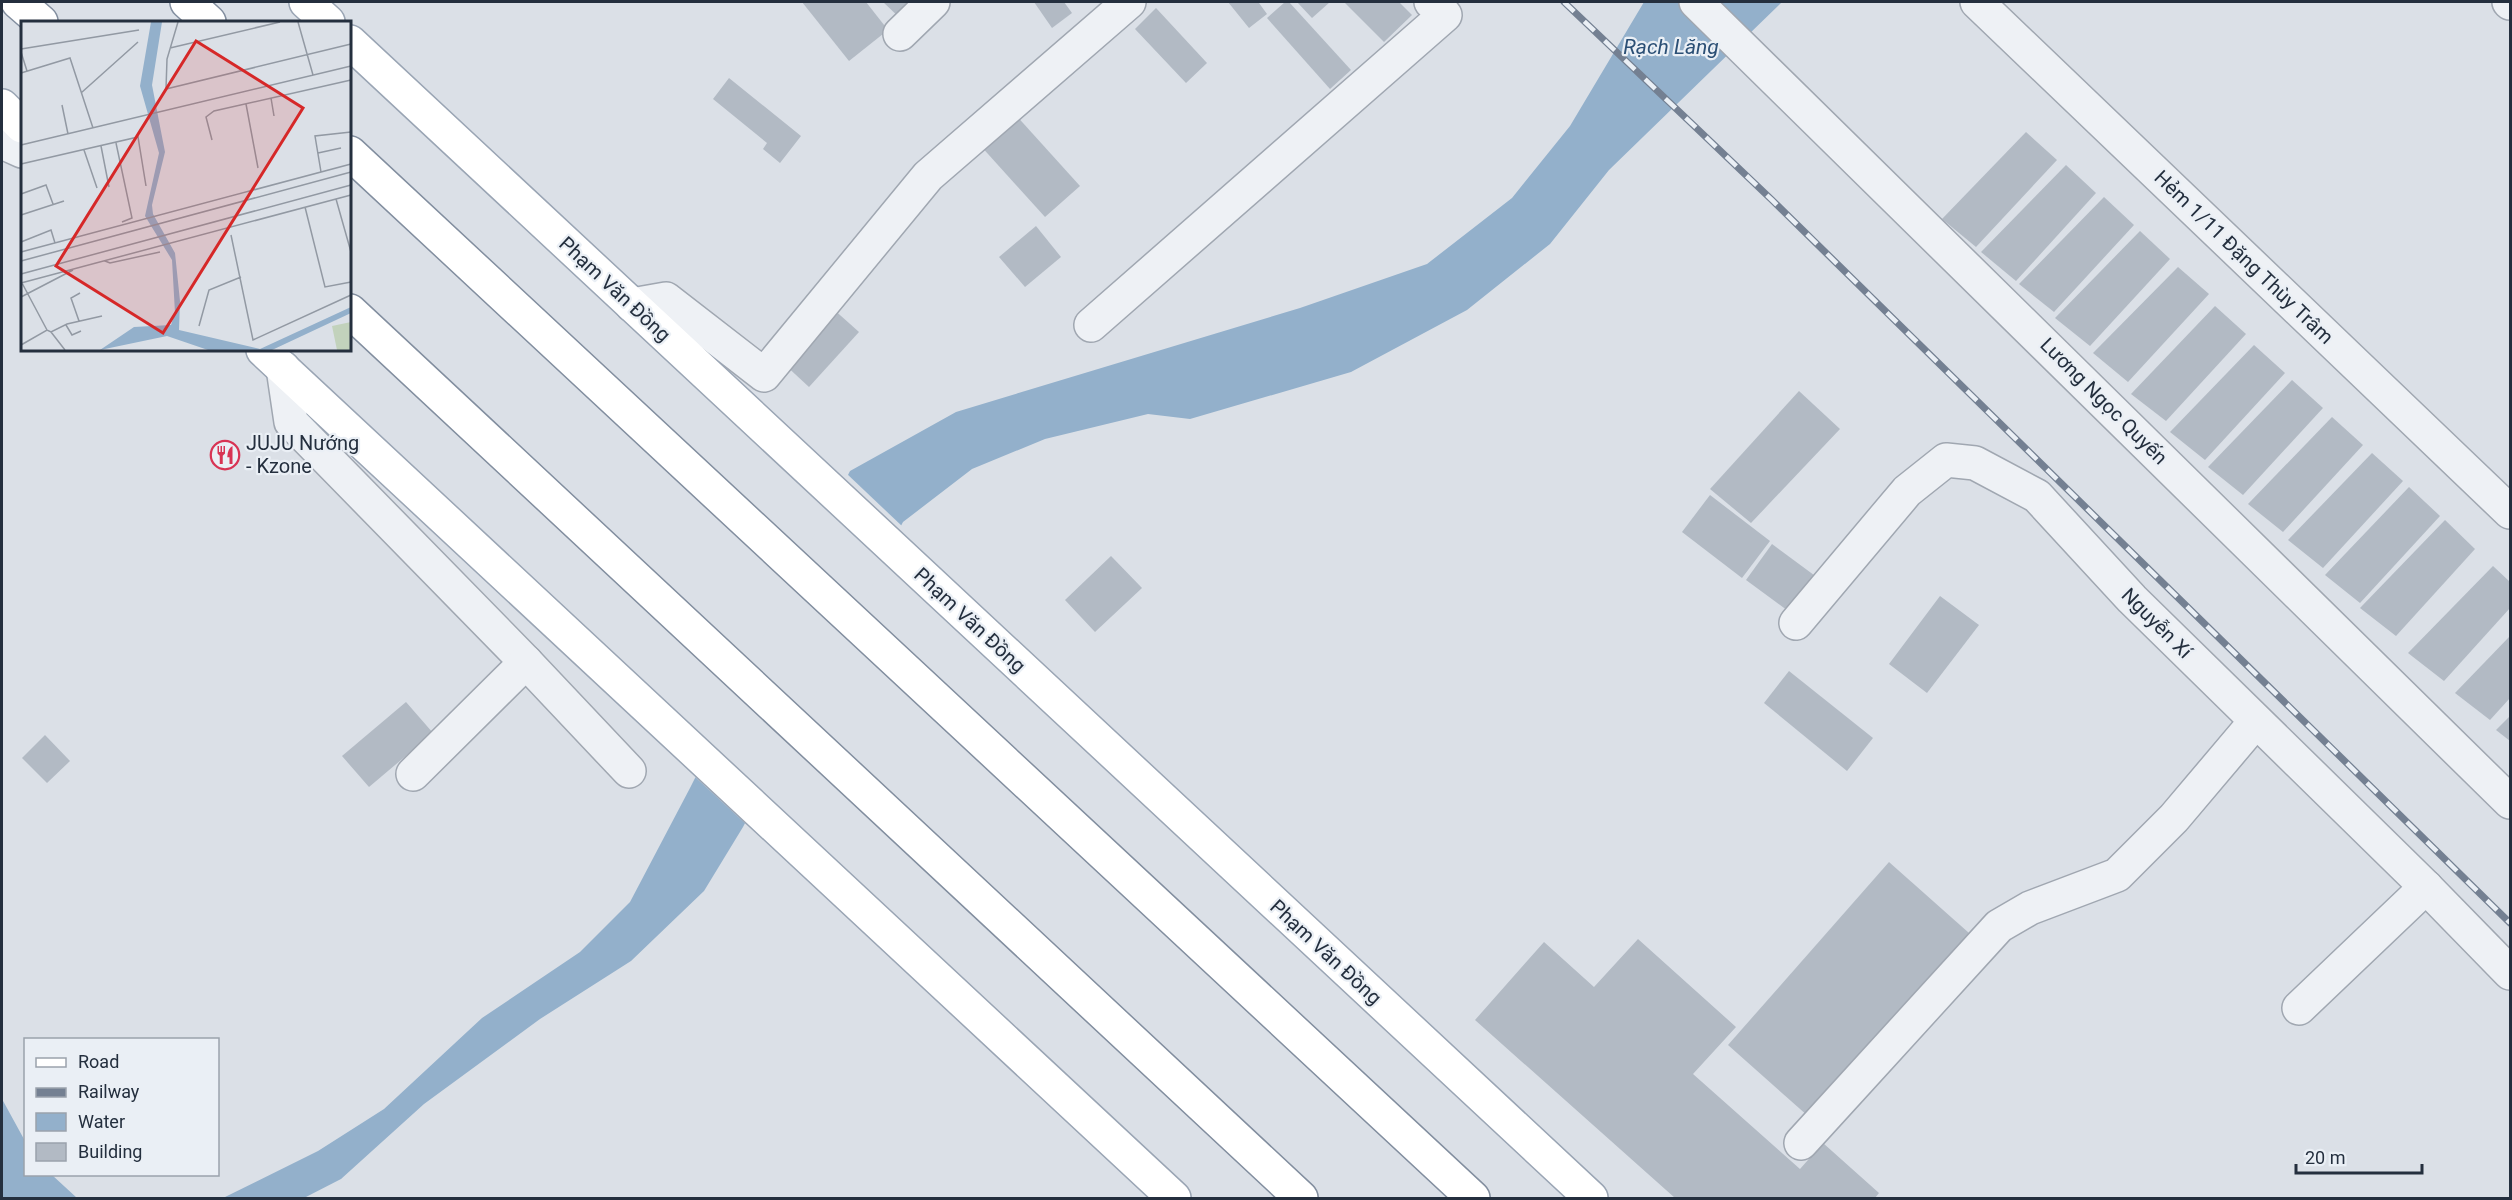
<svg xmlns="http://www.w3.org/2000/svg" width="2512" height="1200" font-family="Roboto,sans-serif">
	<rect width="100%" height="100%" fill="#dbe0e7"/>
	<g fill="#93b0cb">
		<path d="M1644 2H1782L1609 170 1550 244 1467 310 1351 372 1190 419 1148 414 1045 439 972 469 903 522 743 827 704 891 631 961 540 1019 424 1104 341 1179 304 1198H223L318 1151 384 1109 482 1018 580 952 630 902 690 788 850 471 956 412 1300 308 1427 264 1512 198 1570 126Z"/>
		<path d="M2 1099 25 1141 26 1174 52 1175 77 1198H2Z"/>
	</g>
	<path fill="#dbe0e7" d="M846 473 903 527 747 825 693 775Z"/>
	<g fill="#b2bac4">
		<path d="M802 2H866L888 30 849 61Z"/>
		<path d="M883 2H918L901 19Z"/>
		<path d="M1034 2H1064L1072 13 1052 28Z"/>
		<path d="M1228 2H1261L1259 3 1267 14 1249 28Z"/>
		<path d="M1285 2H1289L1351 70 1330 89 1267 18Z"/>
		<path d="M1297 2H1330L1312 18Z"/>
		<path d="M1344 2H1399L1412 15 1384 42Z"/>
		<path d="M1156 8 1207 63 1186 83 1135 29Z"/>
		<path d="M729 78 801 136 780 163 763 149 767 143 713 99Z"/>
		<path d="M1014 113 1080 186 1045 217 979 144Z"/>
		<path d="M2026 132 2057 160 1976 247 1942 219Z"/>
		<path d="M2066 165 2096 193 2016 281 1981 252Z"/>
		<path d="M2104 197 2134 225 2054 312 2019 284Z"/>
		<path d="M1036 226 1061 257 1025 287 999 257Z"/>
		<path d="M2140 231 2170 259 2090 346 2055 318Z"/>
		<path d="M2178 267 2209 294 2128 382 2093 353Z"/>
		<path d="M2215 306 2246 334 2166 421 2131 394Z"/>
		<path d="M831 307 859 332 809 387 782 362Z"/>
		<path d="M2254 345 2285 373 2205 460 2170 432Z"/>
		<path d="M2292 380 2323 408 2243 495 2208 467Z"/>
		<path d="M1799 391 1840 429 1751 523 1710 489Z"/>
		<path d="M2332 417 2363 445 2283 532 2248 504Z"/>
		<path d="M2372 453 2403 481 2323 568 2288 540Z"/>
		<path d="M2409 487 2440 516 2360 603 2325 575Z"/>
		<path d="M1710 495 1770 541 1742 578 1682 532Z"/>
		<path d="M2445 520 2475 549 2396 636 2360 608Z"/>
		<path d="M1772 544 1822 581 1795 616 1746 580Z"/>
		<path d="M1111 556 1142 588 1095 632 1065 600Z"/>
		<path d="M2493 566 2510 582V608L2444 681 2408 653Z"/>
		<path d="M1940 596 1979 625 1927 693 1889 664Z"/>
		<path d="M2510 636V698L2490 720 2455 693Z"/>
		<path d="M1789 671 1873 738 1847 771 1764 703Z"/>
		<path d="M406 702 433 733 369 787 342 756Z"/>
		<path d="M2510 716V741L2496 730Z"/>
		<path d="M45 735 70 761 47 783 22 758Z"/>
		<path d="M1889 862 1978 941 1817 1124 1728 1045Z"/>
		<path d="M1638 939 1736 1027 1693 1074 1800 1169 1823 1143 1879 1193 1875 1198H1675L1475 1020 1544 942 1594 987Z"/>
	</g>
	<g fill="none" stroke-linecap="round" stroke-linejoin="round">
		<g stroke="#a0a7b1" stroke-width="36">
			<g id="minor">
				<path d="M1696 2 2510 802"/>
				<path d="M1977 2 2510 512"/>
				<path d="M2509 2 2510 3"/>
				<path d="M900 34 933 2"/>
				<path d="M2 142 22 151"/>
				<path d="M632 305 666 299 764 375 928 176 1129 2"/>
				<path d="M1091 325 1445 15 1431 2"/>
				<path d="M283 368 291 422 526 662 629 771"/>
				<path d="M1796 623 1907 491 1946 460 1975 463 2037 496 2132 599 2426 887 2510 973"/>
				<path d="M413 774 526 662"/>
				<path d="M2299 1008 2426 887"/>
				<path d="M1801 1143 1999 926 2030 908 2117 875 2174 818 2256 721"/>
			</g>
		</g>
		<g stroke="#9aa5b4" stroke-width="36">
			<g id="major">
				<path d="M306 2 328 22"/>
				<path d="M350 42 1591 1198"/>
				<path d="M2 106 22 126"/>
				<path d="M263 350 1174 1198"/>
			</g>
		</g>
		<g stroke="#828e9f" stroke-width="36">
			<g id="highway">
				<path d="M18 2 41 22"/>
				<path d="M187 2 209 22"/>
				<path d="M350 153 1473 1198"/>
				<path d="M350 311 1301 1198"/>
			</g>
		</g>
		<use href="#minor" stroke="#eef1f5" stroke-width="33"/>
		<use href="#major" stroke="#fff" stroke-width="33"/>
		<use href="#highway" stroke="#fff" stroke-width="33"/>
		<g stroke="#748092" stroke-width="7">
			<path id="rail" d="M1564 2 1772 200 2510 923"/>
		</g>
		<use href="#rail" stroke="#eaeff5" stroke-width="4.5" stroke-dasharray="14" stroke-linecap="butt"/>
	</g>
	<defs>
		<g id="restaurant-ring" transform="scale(1.5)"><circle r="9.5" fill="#eaeff5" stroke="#d83454" stroke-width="1.5"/><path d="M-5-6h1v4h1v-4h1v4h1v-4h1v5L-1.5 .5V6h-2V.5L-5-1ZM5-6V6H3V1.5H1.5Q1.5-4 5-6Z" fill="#d83454"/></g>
	</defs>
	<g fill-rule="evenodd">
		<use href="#restaurant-ring" x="225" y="455"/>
	</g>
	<g text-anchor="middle" stroke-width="4.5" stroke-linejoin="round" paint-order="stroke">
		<g font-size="20" fill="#242f3e" stroke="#eaeff5">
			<text transform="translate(2244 257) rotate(44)" y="7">Hẻm 1/11 Đặng Thùy Trâm</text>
			<text transform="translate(615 289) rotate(43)" y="7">Phạm Văn Đồng</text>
			<text transform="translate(2104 401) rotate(45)" y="7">Lương Ngọc Quyến</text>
			<text transform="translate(970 620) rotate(43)" y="7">Phạm Văn Đồng</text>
			<text transform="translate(2157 623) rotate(45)" y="7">Nguyễn Xí</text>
			<text transform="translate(1326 952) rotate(43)" y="7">Phạm Văn Đồng</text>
		</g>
		<g font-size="20" fill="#242f3e" stroke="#eaeff5" text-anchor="start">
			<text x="246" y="450">JUJU Nướng<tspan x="246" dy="23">- Kzone</tspan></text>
		</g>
		<g font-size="21" font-style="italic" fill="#2b4f75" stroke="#eaeff5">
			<text x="1671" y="54">Rạch Lăng</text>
		</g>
	</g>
	<g transform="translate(21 21)">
		<rect width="330" height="330" fill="#dbe0e7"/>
		<path d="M330 301V329H316L311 305Z" fill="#c2d2bc"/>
		<path d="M130 1H141L131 64 144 131 131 184 132 193 154 232 159 280 158 309 239 328 330 286V292L251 329H187L146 315 79 329 113 306 150 304 154 292 151 239 124 195 138 132 119 65Z" fill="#93b0cb"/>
		<path fill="none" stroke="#9299a3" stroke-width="1.5" d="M157 1 146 38 145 68 330 23M277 1 292 54M149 27 259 1M0 28 118 9M0 31 6 50M0 52 49 37 72 107M60 72 117 21M250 77 253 95M225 83 237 147M41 84 47 113M191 119 185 96 193 90 330 59M95 122 111 197 101 201M0 124 330 45M80 125 88 166M63 129 76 167M297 132 320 127M0 143 117 116 125 165M300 151 294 115 330 111M0 173 25 164 32 183M315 178 330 231M284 186 304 266 330 261M0 194 43 180M210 214 232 319 330 274M0 221 30 209 34 222M0 231 330 143M0 240 330 151M84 240 89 242 139 231M0 253 330 164M0 262 330 174M1 262 26 309M0 276 52 249M58 300 50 277 59 272M45 304 51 314 60 310M178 305 188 269 220 256M30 311 44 329M0 324 26 309 30 311 46 303 81 295"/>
		<path fill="#d62828" fill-opacity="0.15" stroke="#d62828" stroke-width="3" d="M175 20 282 87 142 312 35 245Z"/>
		<rect width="330" height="330" fill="none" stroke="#242f3e" stroke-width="3"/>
	</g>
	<rect width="2512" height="1200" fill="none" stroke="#242f3e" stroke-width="6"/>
	<rect x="24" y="1038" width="195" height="138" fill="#eaeff5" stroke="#9ba2ac" stroke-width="1.5"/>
	<rect x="36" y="1058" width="30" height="9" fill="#ffffff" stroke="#9ba2ac" stroke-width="1.5"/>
	<text x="78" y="1068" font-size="18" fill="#242f3e">Road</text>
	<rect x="36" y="1088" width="30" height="9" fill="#748092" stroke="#9ba2ac" stroke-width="1.5"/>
	<text x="78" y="1098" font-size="18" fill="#242f3e">Railway</text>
	<rect x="36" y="1113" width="30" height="18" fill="#93b0cb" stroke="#9ba2ac" stroke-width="1.5"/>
	<text x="78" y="1128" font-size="18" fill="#242f3e">Water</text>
	<rect x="36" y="1143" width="30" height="18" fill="#b2bac4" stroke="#9ba2ac" stroke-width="1.5"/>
	<text x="78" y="1158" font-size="18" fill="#242f3e">Building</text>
	<path d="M2296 1164v9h126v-9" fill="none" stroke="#242f3e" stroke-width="3"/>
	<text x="2305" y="1164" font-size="18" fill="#242f3e" stroke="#eaeff5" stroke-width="4.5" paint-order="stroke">20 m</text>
</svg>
